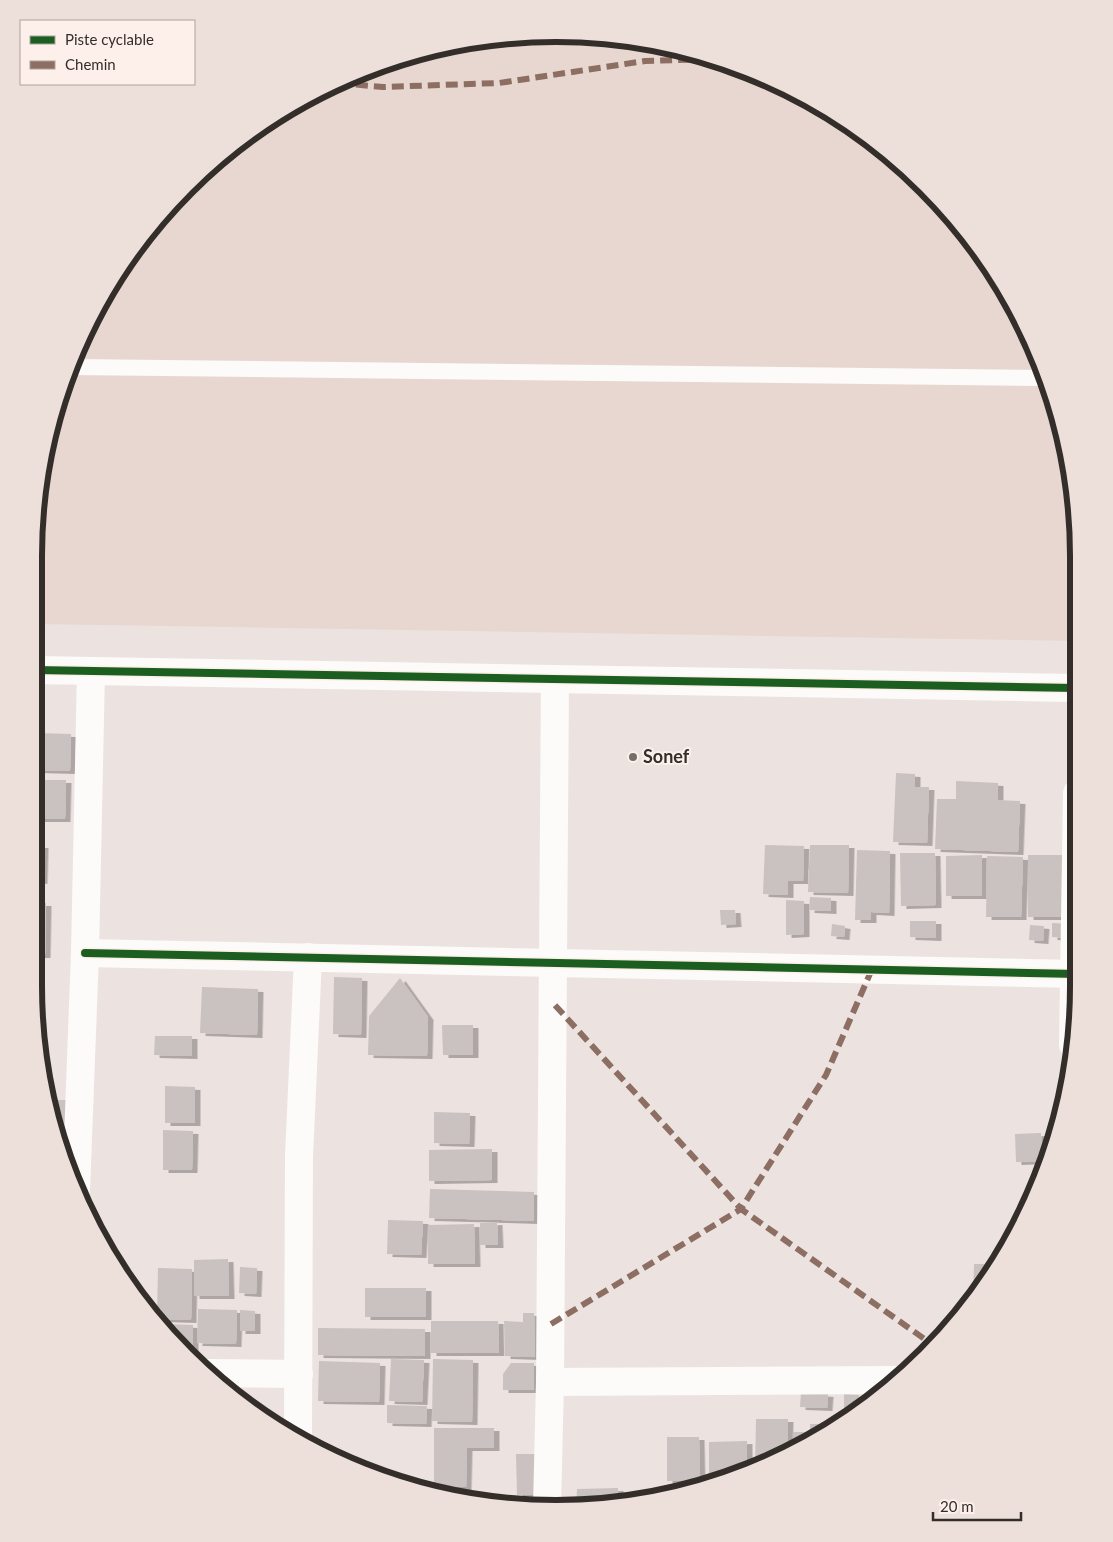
<svg xmlns="http://www.w3.org/2000/svg" width="1113" height="1542" font-family="Lato,sans-serif">
	<defs>
		<filter id="shadow"><feDropShadow dx="5.5" dy="3" stdDeviation="0" flood-color="#0004"/></filter>
	</defs>
	<rect width="100%" height="100%" fill="#ece3e0"/>
	<path fill="#e8d7d0" d="M522 35 624 38 724 61 818 104 901 163 971 238 1039 356 1075 488 1076 641 34 624V556L51 421 74 356 122 266 164 212 238 142 325 88 421 52Z"/>
	<g fill="#c9c2c0" filter="url(#shadow)">
		<path d="M34 733 71 734 70 771 34 770Z"/>
		<path d="M896 773 915 774V787H929L927 843 893 842Z"/>
		<path d="M34 780H66L65 819H34Z"/>
		<path d="M956 781 998 783V800L1020 801 1018 852 935 849 937 799H956Z"/>
		<path d="M34 845H43L42 881 34 880Z"/>
		<path d="M765 845 804 846 803 881H788V895L763 894Z"/>
		<path d="M810 845H849L848 893 808 892Z"/>
		<path d="M857 850 890 851 889 913 871 912V920H855Z"/>
		<path d="M900 853H935L936 905 901 906Z"/>
		<path d="M982 855V896H946V856Z"/>
		<path d="M1028 855H1065L1064 917H1028Z"/>
		<path d="M987 856 1023 857 1021 917H986Z"/>
		<path d="M810 897 831 898V911L809 910Z"/>
		<path d="M786 900 804 901V934L786 935Z"/>
		<path d="M34 903H46L45 955H34Z"/>
		<path d="M720 910H735L736 924 721 925Z"/>
		<path d="M910 921H936V938L910 937Z"/>
		<path d="M1052 923 1070 924V938L1052 937Z"/>
		<path d="M832 924 845 926 844 937 831 936Z"/>
		<path d="M1030 925 1044 926 1043 941 1029 940Z"/>
		<path d="M334 977 362 978 361 1035 333 1034Z"/>
		<path d="M400 978 428 1017 427 1056 368 1055 369 1016Z"/>
		<path d="M202 987 258 989 257 1035 200 1033Z"/>
		<path d="M442 1025H473V1055H443Z"/>
		<path d="M155 1036H192V1056L154 1055Z"/>
		<path d="M165 1086 195 1087V1123H165Z"/>
		<path d="M49 1100H67V1122H59V1115H51Z"/>
		<path d="M434 1112 470 1113 469 1144 434 1143Z"/>
		<path d="M163 1130 193 1131 192 1170H163Z"/>
		<path d="M1041 1133 1042 1161 1016 1162 1015 1134Z"/>
		<path d="M492 1149V1180L429 1181V1150Z"/>
		<path d="M430 1189 534 1192V1221L429 1218Z"/>
		<path d="M388 1220 423 1221 421 1255 387 1254Z"/>
		<path d="M497 1222 498 1245H480V1223Z"/>
		<path d="M474 1224 475 1264H428V1225Z"/>
		<path d="M228 1259 229 1296H194V1260Z"/>
		<path d="M974 1264H997L973 1298Z"/>
		<path d="M240 1267 257 1268 256 1294 239 1293Z"/>
		<path d="M158 1268 192 1269 191 1320 160 1319 157 1316Z"/>
		<rect x="365" y="1288" width="61" height="29"/>
		<path d="M198 1309 237 1310 236 1344 197 1343Z"/>
		<path d="M240 1310 255 1311V1331H240Z"/>
		<path d="M523 1313H534L535 1357 505 1356 504 1321 523 1322Z"/>
		<path d="M431 1321H498L499 1353H431Z"/>
		<path d="M164 1324 193 1325V1351H188Z"/>
		<path d="M318 1328 425 1329V1356L318 1355Z"/>
		<path d="M391 1359 424 1360 422 1402 389 1401Z"/>
		<path d="M433 1359 473 1360 472 1422 432 1421Z"/>
		<path d="M319 1361 380 1363 379 1402 318 1401Z"/>
		<path d="M511 1363H534V1390H503V1374Z"/>
		<path d="M801 1392 828 1394 827 1408 800 1407Z"/>
		<path d="M844 1394 859 1395 858 1410 852 1414 844 1413Z"/>
		<path d="M387 1405 427 1406 426 1424 387 1423Z"/>
		<path d="M756 1419H788L787 1451 755 1469Z"/>
		<path d="M810 1424H820V1432L793 1448V1432H810Z"/>
		<path d="M434 1428H494V1448H467L466 1487 434 1486Z"/>
		<path d="M667 1437H699L700 1481H667Z"/>
		<path d="M747 1441V1471L709 1480V1442Z"/>
		<path d="M516 1454H535L536 1494 517 1495Z"/>
		<path d="M618 1488V1504L576 1507 577 1489Z"/>
		<path d="M662 1488H682L662 1494Z"/>
	</g>
	<g fill="none" stroke-linecap="round" stroke-linejoin="round">
		<path stroke="#fcfbfa" stroke-width="16" d="M70 367 1045 378"/>
		<g stroke="#fcfbfa" stroke-width="28">
			<path d="M85 953 1078 974"/>
			<path d="M1073 1045 1077 793"/>
			<path d="M76 1191 85 953 91 671"/>
			<path d="M207 1373 299 1374"/>
			<path d="M550 1382 896 1380"/>
			<path d="M298 1436 299 1157 308 957"/>
			<path d="M547 1507 550 1382 555 679"/>
		</g>
		<path stroke="#fcfbfa" stroke-width="28" d="M34 670 1076 688"/>
		<g stroke="#8d6e63" stroke-width="6" stroke-dasharray="12 6" stroke-linecap="butt">
			<path d="M338 83 383 87 499 83 645 61 714 59"/>
			<path d="M872 969 826 1075 741 1209 933 1345"/>
			<path d="M551 1324 741 1209 553 1003"/>
		</g>
		<g stroke="#fdefe9" stroke-width="11">
			<g id="cycleway">
				<path d="M34 670 1076 688"/>
				<path d="M85 953 1078 974"/>
			</g>
		</g>
		<use href="#cycleway" stroke="#1b5e20" stroke-width="8"/>
	</g>
	<circle fill="#746d6a" stroke="#fdefe9" stroke-width="2" cx="633" cy="757" r="5"/>
	<g text-anchor="middle" stroke-width="4" stroke-linejoin="round" paint-order="stroke">
		<g font-size="18" font-weight="bold" fill="#342e2b" stroke="#fdefe9" text-anchor="start">
			<text x="643" y="763">Sonef</text>
		</g>
	</g>
	<path d="M0 0H1113V1542H0ZM556 42H556A514 514 0 0 1 1070 556V986A514 514 0 0 1 556 1500H556A514 514 0 0 1 42 986V556A514 514 0 0 1 556 42Z" fill="#ede0da" fill-rule="evenodd"/>
	<path fill="none" stroke="#342e2b" stroke-width="6" d="M556 42H556A514 514 0 0 1 1070 556V986A514 514 0 0 1 556 1500H556A514 514 0 0 1 42 986V556A514 514 0 0 1 556 42Z"/>
	<rect x="20" y="20" width="175" height="65" fill="#fdefe9" stroke="#ada29d"/>
	<rect x="30" y="36" width="25" height="8" fill="#1b5e20" stroke="#ada29d"/>
	<text x="65" y="45" font-size="15" fill="#342e2b">Piste cyclable</text>
	<rect x="30" y="61" width="25" height="8" fill="#8d6e63" stroke="#ada29d"/>
	<text x="65" y="70" font-size="15" fill="#342e2b">Chemin</text>
	<path d="M933 1512v8h88v-8" fill="none" stroke="#342e2b" stroke-width="2.5"/>
	<text x="940" y="1512" font-size="15" fill="#342e2b" stroke="#fdefe9" stroke-width="4" paint-order="stroke">20 m</text>
</svg>
